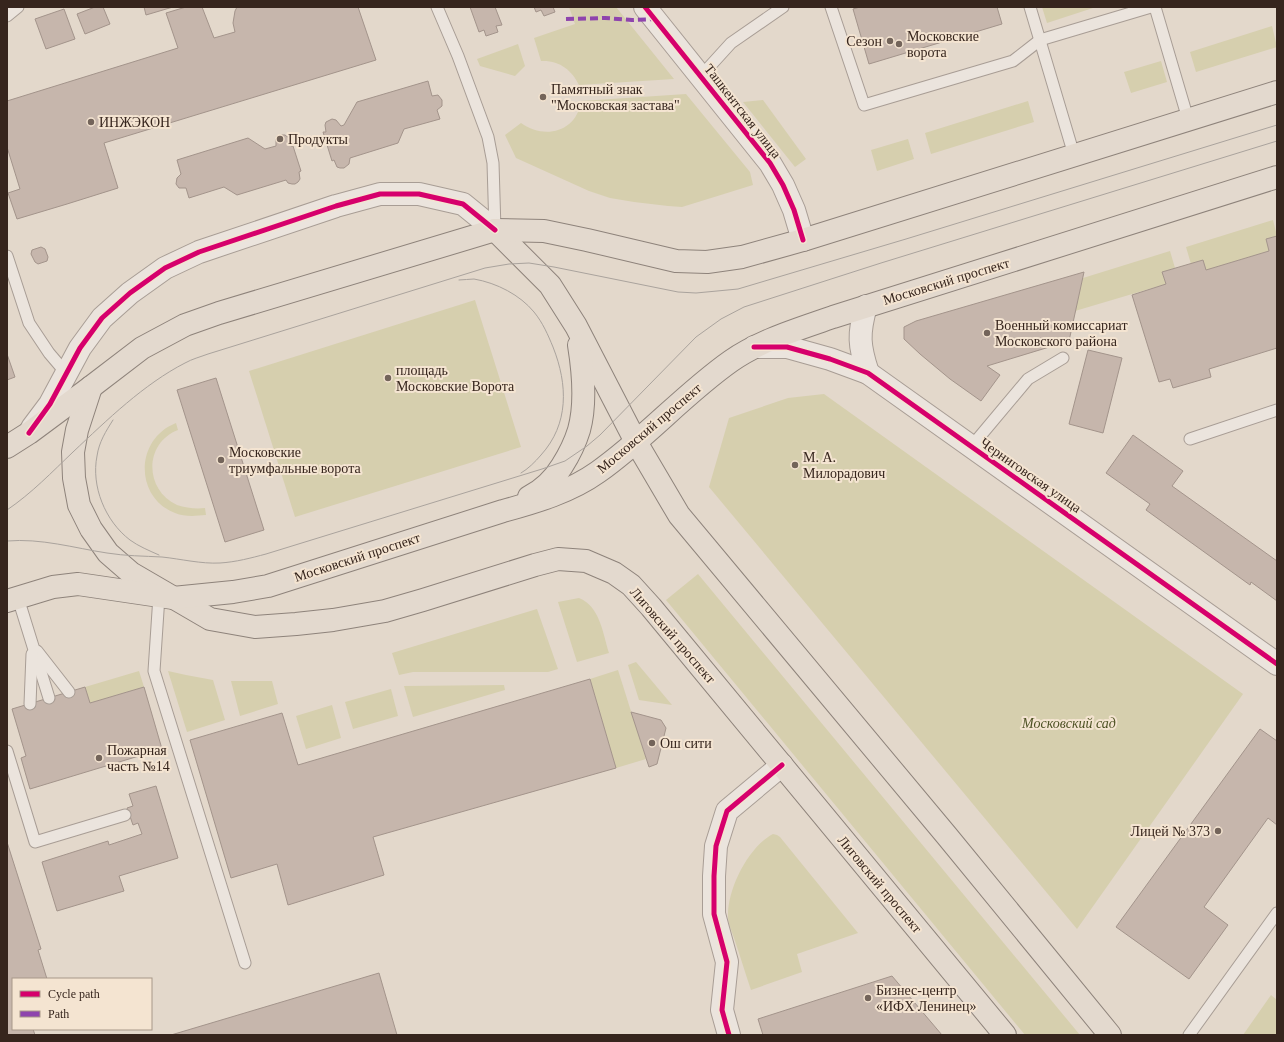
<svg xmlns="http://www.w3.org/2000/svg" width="1284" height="1042" font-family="'Times New Roman',serif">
	<rect width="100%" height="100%" fill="#e3d8cb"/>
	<g fill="#d6cfae">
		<path d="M569 7H616L674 79 579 85C572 70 559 60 541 61L534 38 575 24Z"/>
		<path d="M1042 7H1096L1047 23Z"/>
		<path d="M1272 26 1277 47 1196 72 1190 52Z"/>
		<path d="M518 44 525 66 515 76 480 66 477 59Z"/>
		<path d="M1161 61 1167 82 1131 93 1124 72Z"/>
		<path d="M686 94 750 172 753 185 682 207 668 206 634 202 610 198 589 191 516 158 505 135 521 123C544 140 577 132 581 101Z"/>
		<path d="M763 100 806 159 795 167 743 102Z"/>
		<path d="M1028 101 1034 122 931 154 925 133Z"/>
		<path d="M908 139 914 159 877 171 871 150Z"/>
		<path d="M1273 220 1277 236 1266 239 1269 251 1206 270 1203 260 1191 264 1186 247Z"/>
		<path d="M1170 251 1175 268 1162 272 1166 284 1075 311 1083 278Z"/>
		<path d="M475 300 521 447 295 517 249 371Z"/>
		<path d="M824 394 1243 694 1077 929 709 487 729 418 788 398Z"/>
		<path d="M176 423 178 430C144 443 144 490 177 505 186 508 196 509 205 508L206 515C195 516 185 517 175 513 134 497 135 439 176 423Z"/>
		<path d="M698 574 1080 1035H1025L666 600Z"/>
		<path d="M579 598C600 606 603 634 609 653L577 662 558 602Z"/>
		<path d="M537 609 558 669 548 672H413L399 675 392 653Z"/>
		<path d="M636 662 672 705 639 700 628 665Z"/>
		<path d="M618 670 646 759 616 768 590 679Z"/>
		<path d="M139 671 144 687 90 703 85 687Z"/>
		<path d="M168 671 186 675 213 680 225 720 187 732Z"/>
		<path d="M231 681H272L278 704 240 716Z"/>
		<path d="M504 685 505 690 413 717 404 686Z"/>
		<path d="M391 689 398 716 353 729 345 702Z"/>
		<path d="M332 705 341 738 306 749 296 716Z"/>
		<path d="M773 834 777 835 780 837 858 933 797 954 802 972 751 990C745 973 740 955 734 938 732 931 728 924 728 917 727 890 748 847 773 834Z"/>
		<path d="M1271 995 1277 1000V1035H1243Z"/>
	</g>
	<g fill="#c6b6ac" stroke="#a3948b">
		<path d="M95 7H103L110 24 85 34 77 14Z"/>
		<path d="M144 7H173L146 15Z"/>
		<path d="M186 7H202L214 38 235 32 233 23 235 11 237 7H358L376 60 104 143 118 188 67 204 17 219 8 193 20 189 7 147V101L178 48 166 13Z"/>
		<path d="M470 7H495L502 25 496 26 498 32 486 36 484 30 479 32Z"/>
		<path d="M534 7H553L555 12 544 16 541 10 536 12Z"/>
		<path d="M860 7H997L1002 24 869 64 853 9Z"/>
		<path d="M64 9 75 39 46 49 35 19Z"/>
		<path d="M428 81 432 96 438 95 442 100V106L437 110 440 119 404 129 398 143 350 158 349 164 344 168H340L337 167 334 160 332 161 323 132H326L325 125 326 122 332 119 336 120 341 126 344 125 357 102Z"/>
		<path d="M282 135H285L289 138 291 146H293L301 171 299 172 300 179 298 182 295 184H292L288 183 286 180 237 195 224 187 189 198 186 188H179L176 184 177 178 181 174 177 160 248 138 265 149 276 146V139L279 136Z"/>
		<path d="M1277 236V348L1209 369 1211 377 1173 388 1170 379 1159 382 1132 295 1166 284 1162 272 1203 260 1206 270 1269 251 1266 239Z"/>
		<path d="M41 247 45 249 48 257 47 261 38 264 35 262 31 254 32 250Z"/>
		<path d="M1084 272 1069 341 987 366 1000 375 981 401 950 379 920 354 904 339V327L916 321Z"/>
		<path d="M1088 350 1122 358 1103 433 1069 424Z"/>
		<path d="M7 354 15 377 7 380Z"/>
		<path d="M216 378 264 530 225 542 177 390Z"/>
		<path d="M1133 435 1183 471 1172 486 1277 561V601L1251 582 1250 585 1146 510 1150 504 1106 473Z"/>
		<path d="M590 679 616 768 373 837 384 875 288 905 277 864 231 878 190 740 282 713 298 765Z"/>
		<path d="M85 687 90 703 144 687 162 749 30 789 21 758 26 756 12 709Z"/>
		<path d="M631 712 661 720 666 728 657 764 649 767Z"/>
		<path d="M1260 729 1277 741V825L1268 818 1204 907 1228 925 1189 979 1116 927Z"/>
		<path d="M156 786 178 858 119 876 124 891 57 911 42 862 108 841 109 845 142 834 138 823 133 825 127 808 133 806 129 794Z"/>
		<path d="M7 842 41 949 38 950 47 979H13V1029H33L35 1035H7Z"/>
		<path d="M379 973 397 1035H171Z"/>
		<path d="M892 976 942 1035H763L758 1019Z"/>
	</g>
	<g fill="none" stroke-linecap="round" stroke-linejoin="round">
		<g stroke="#a89d95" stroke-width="13">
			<g id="service">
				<path d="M437 7 458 56 488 137 493 163 495 230"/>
				<path d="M831 7 864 105 1013 61 1040 40 1151 7"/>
				<path d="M1030 7 1074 155"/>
				<path d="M1155 7 1188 119"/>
				<path d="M7 16 18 7"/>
				<path d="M701 76 731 43 783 7"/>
				<path d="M7 256 29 323 49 353 66 373"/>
				<path d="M1190 439 1277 410"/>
				<path d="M971 447 1028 379 1063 358"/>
				<path d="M159 596 154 671 245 963"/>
				<path d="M18 598 49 698"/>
				<path d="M37 651 69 692"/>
				<path d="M30 704 32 654"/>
				<path d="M7 751 35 842 125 815"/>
				<path d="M1189 1035 1277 913"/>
			</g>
		</g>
		<g stroke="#a89d95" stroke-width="24">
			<g id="minor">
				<path d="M866 306C858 334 859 346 868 373"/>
				<path d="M754 347H787L830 359 868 373 1277 664"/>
				<path d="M32 428 50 404 80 348 102 318 130 293 165 268 199 252 336 206 380 194H419L463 204 495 230"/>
				<path d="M729 1035 722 1010 727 962 714 914V876L716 846 727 811 782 765"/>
			</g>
		</g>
		<g stroke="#a89d95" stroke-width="24">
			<path id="tertiary" d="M645 7 770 163 783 185 794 210 803 240"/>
		</g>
		<g stroke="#8e837b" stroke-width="24">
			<g id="primary">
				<path d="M495 230 550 285 576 326 636 442 679 515 947 836 1110 1035"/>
				<path d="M91 387 77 430 73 452 74 478 79 505 91 529 108 553 131 573 210 619 255 627 296 624 333 620 385 611 423 600 535 565 558 559 586 561 614 573 631 585 651 607 1005 1035"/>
				<path d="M7 447 29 433 91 387 142 348 185 325 219 313 495 230 544 231 587 240 676 261 707 262 742 257 803 240 1277 92"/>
				<path d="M529 497C543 490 554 479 562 466 569 455 575 443 579 430 586 405 583 370 579 345"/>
				<path d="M7 601 53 587 78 584 173 598 233 592 268 586 503 511C536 502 570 492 598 472 645 439 684 394 731 361 761 340 799 329 833 317L1277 177"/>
			</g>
		</g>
		<use href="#service" stroke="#ebe4dd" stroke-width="11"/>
		<use href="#minor" stroke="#ebe4dd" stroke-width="22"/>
		<use href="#tertiary" stroke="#ebe4dd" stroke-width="22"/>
		<use href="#primary" stroke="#e3d9ce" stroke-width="22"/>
		<g stroke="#aaa39d" stroke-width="1">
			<path d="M459 280C464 280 469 279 474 279 497 283 520 295 534 312 543 323 548 335 553 347 568 385 569 424 541 455 535 462 528 469 521 473"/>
			<path d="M113 420C106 431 99 442 97 456 91 486 105 521 130 540 138 546 150 551 159 555"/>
			<path d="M7 510C32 493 52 472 73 452 107 420 144 384 185 363 192 359 200 357 208 354L485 268 509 264 529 263 554 267 678 292 696 293 738 289 906 239 1277 125"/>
			<path d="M7 541C41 538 74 548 107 553 125 556 144 556 162 557 181 559 201 564 220 563 236 562 251 558 266 554L542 469 565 461 587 446 600 435 696 337 721 319 744 307 881 263 1277 141"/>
		</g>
		<path stroke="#8e44ad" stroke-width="4" stroke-dasharray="8 4" stroke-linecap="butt" d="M566 19 605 18 632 20 655 19"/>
		<g stroke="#f4e4d1" stroke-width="8">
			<g id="cycleway">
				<path d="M645 7 770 163 783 185 794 210 803 240"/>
				<path d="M754 347H787L830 359 868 373 1277 664"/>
				<path d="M29 433 50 404 80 348 102 318 130 293 165 268 199 252 336 206 380 194H419L463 204 495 230"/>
				<path d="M729 1035 722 1010 727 962 714 914V876L716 846 727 811 782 765"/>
			</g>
		</g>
		<use href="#cycleway" stroke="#d6006c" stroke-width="5"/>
	</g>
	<g fill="#73645a" stroke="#f4e4d1" stroke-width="1.5">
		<circle cx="890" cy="41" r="4"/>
		<circle cx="899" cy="44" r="4"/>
		<circle cx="543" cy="97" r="4"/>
		<circle cx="91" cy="122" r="4"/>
		<circle cx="280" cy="139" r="4"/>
		<circle cx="987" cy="333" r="4"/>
		<circle cx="388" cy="378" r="4"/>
		<circle cx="221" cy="460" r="4"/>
		<circle cx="795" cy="465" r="4"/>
		<circle cx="652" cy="743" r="4"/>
		<circle cx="99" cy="758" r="4"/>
		<circle cx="1218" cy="831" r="4"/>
		<circle cx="868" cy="998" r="4"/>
	</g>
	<g text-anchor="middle" stroke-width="4" stroke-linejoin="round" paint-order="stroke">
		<g font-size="14" fill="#36251d" stroke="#f4e4d1" text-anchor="start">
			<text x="907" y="41">Московские<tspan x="907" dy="16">ворота</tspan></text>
			<text x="882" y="46" text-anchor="end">Сезон</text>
			<text x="551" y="94">Памятный знак<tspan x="551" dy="16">"Московская застава"</tspan></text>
			<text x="99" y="127">ИНЖЭКОН</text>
			<text x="288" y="144">Продукты</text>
			<text x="995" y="330">Военный комиссариат<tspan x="995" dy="16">Московского района</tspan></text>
			<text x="396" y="375">площадь<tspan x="396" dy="16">Московские Ворота</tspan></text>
			<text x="229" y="457">Московские<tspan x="229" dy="16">триумфальные ворота</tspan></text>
			<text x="803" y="462">М. А.<tspan x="803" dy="16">Милорадович</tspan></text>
			<text x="660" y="748">Ош сити</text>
			<text x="107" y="755">Пожарная<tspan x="107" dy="16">часть №14</tspan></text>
			<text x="1210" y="836" text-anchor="end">Лицей № 373</text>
			<text x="876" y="995">Бизнес-центр<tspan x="876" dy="16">«ИФХ Ленинец»</tspan></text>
		</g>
		<g font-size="14" fill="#36251d" stroke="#f4e4d1">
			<text transform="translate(743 111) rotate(52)" y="5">Ташкентская улица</text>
			<text transform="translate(946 281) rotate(-17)" y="5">Московский проспект</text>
			<text transform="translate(649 428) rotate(-40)" y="5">Московский проспект</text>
			<text transform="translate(1031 475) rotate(35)" y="5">Черниговская улица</text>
			<text transform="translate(357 557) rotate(-18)" y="5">Московский проспект</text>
			<text transform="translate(673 635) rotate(49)" y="5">Лиговский проспект</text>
			<text transform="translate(880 884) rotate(50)" y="5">Лиговский проспект</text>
		</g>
		<g font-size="14" font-style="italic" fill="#4e5224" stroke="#f4e4d1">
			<text x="1069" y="728">Московский сад</text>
		</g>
	</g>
	<rect width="1284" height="1042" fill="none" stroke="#36251d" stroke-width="16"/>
	<rect x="12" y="978" width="140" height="52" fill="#f4e4d1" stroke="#a89889"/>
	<rect x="20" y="991" width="20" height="6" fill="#d6006c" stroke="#a89889"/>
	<text x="48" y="998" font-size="12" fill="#36251d">Cycle path</text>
	<rect x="20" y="1011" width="20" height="6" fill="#8e44ad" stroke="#a89889"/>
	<text x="48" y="1018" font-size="12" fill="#36251d">Path</text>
</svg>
